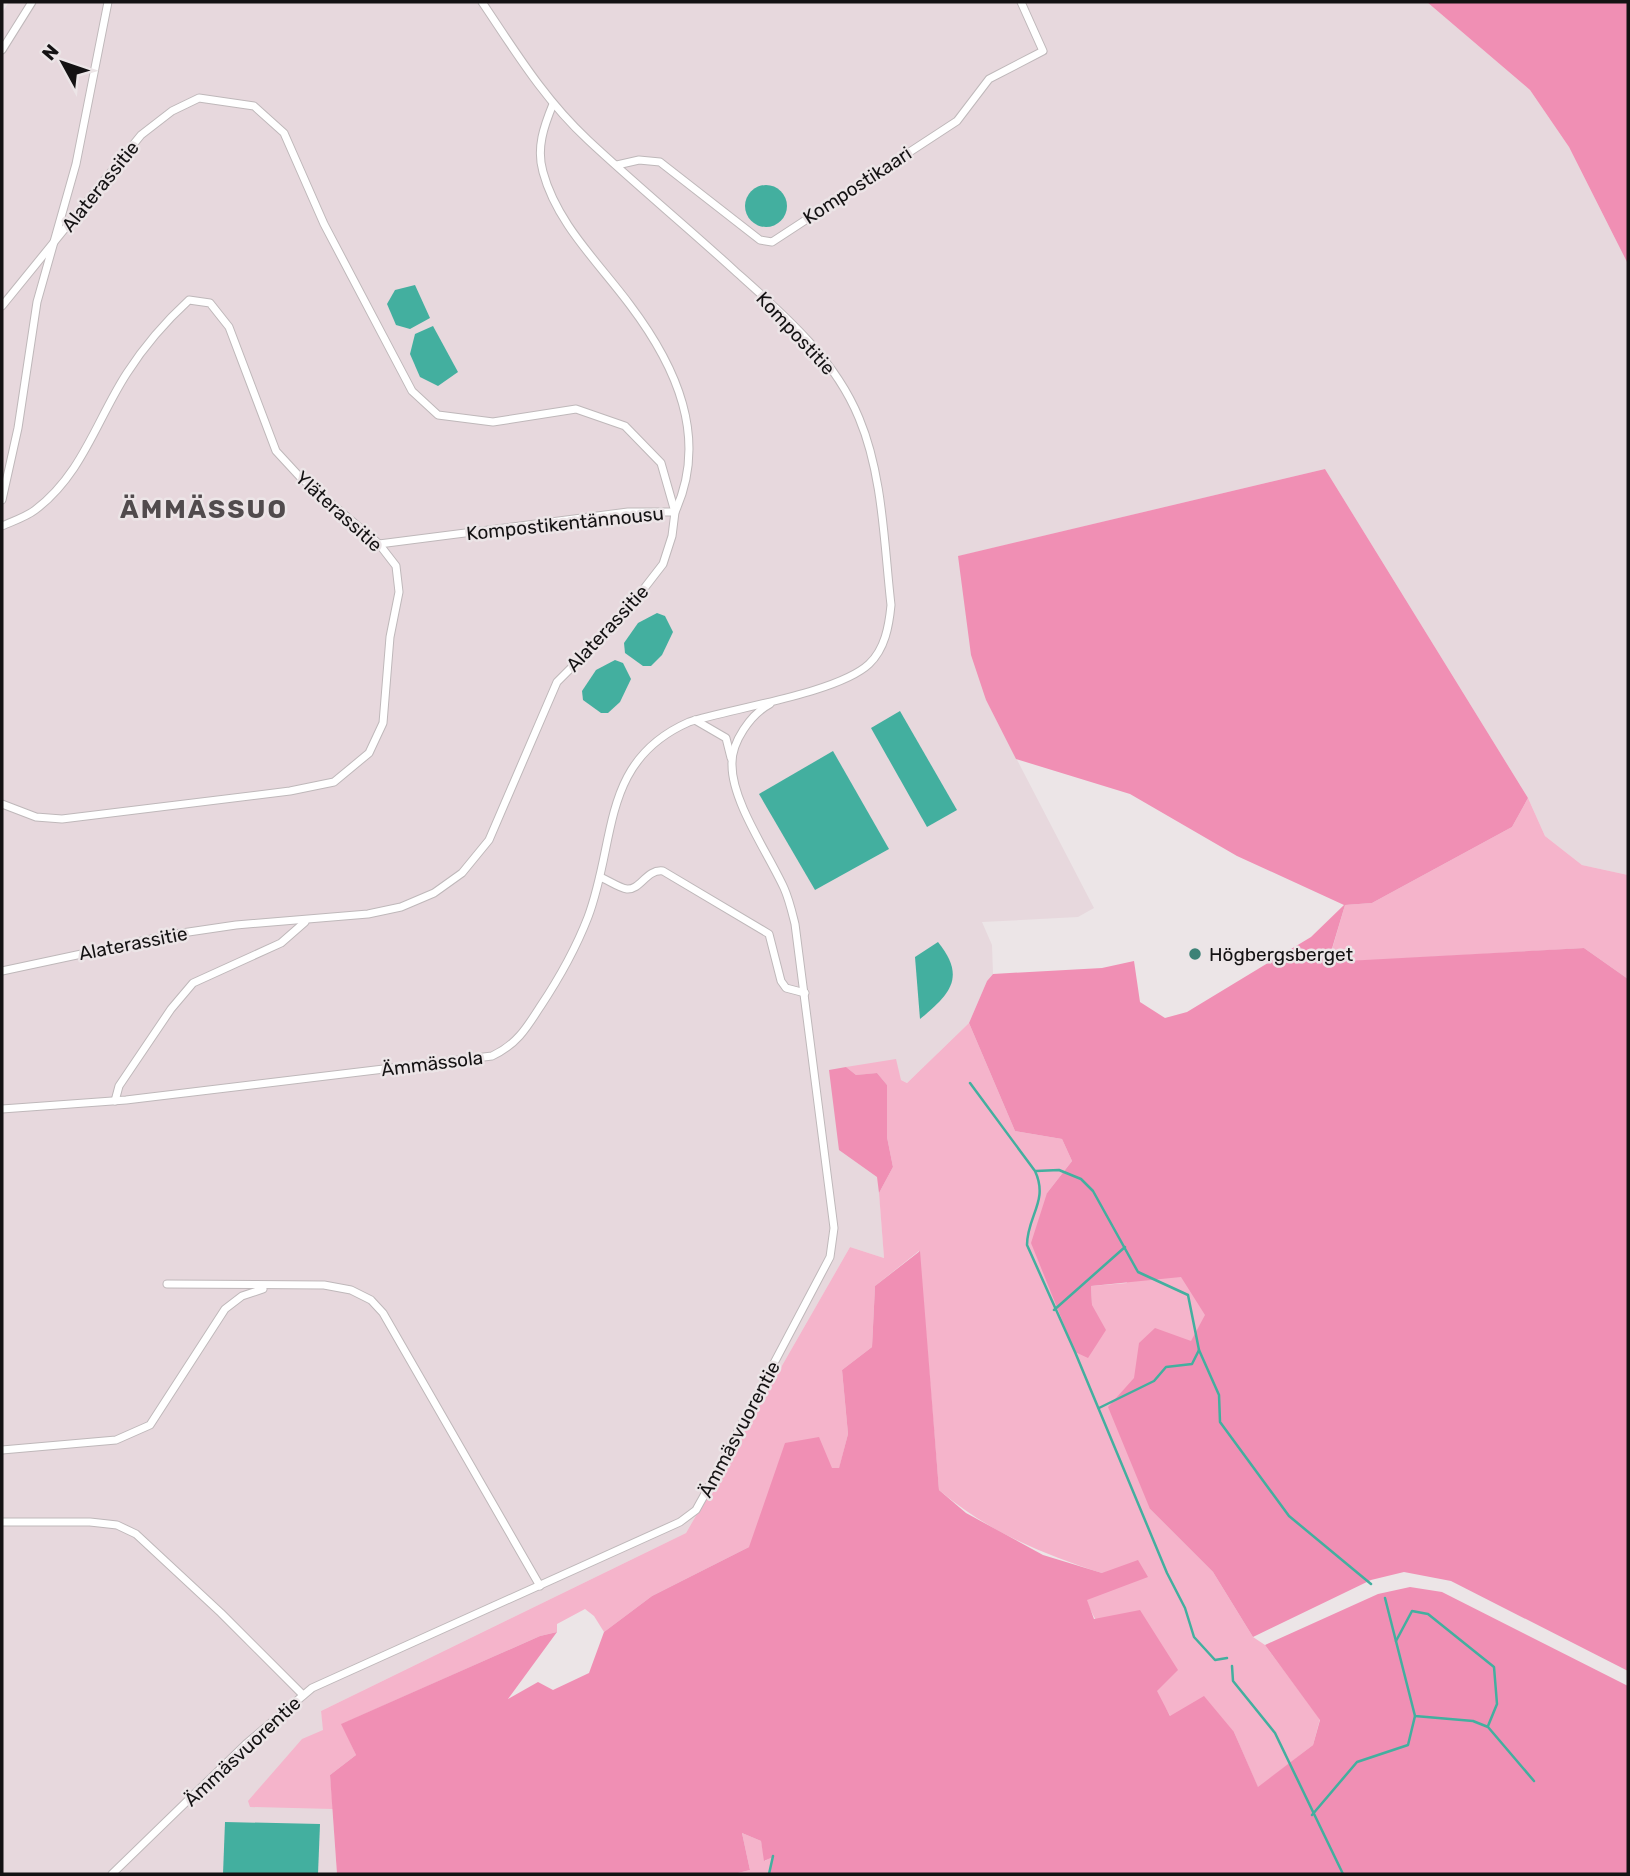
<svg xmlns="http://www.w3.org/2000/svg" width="1630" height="1876" font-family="Rubik,sans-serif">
	<rect width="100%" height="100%" fill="#ece5e7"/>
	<path fill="#e7d8dd" d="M9 2H1427L1530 90 1569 147 1628 264V875L1582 865 1545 836 1528 798 1325 469 959 556 986 700 1094 908 1078 917 982 922 992 945 993 974 987 981 969 1023 907 1083 901 1080 878 1177 884 1258 850 1247 686 1533 321 1711 330 1775 337 1874H2V13Z"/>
	<g fill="#f5b4cb">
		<path d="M1528 798 1545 836 1582 865 1628 875V979L1584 948 1328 963 1345 905 1372 903 1512 827Z"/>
		<path d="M969 1023 1015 1131 1062 1139 1072 1161 1047 1193 1092 1305 1091 1286 1127 1283 1087 1171 1281 1359 1150 1509 1213 1572 1253 1637 1265 1645 1320 1719 1313 1745 1258 1788 1234 1732 1171 1717C1147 1675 1103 1644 1086 1600L1102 1573C1042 1554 987 1531 939 1490L919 1251 875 1286 872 1347 842 1370 848 1434 839 1469 833 1468 749 1547 652 1596 604 1632 594 1616 585 1609 557 1624V1632L540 1636 342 1724 356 1755 330 1775 333 1809 250 1807 248 1801 302 1739 323 1730 321 1711 686 1533 850 1247 884 1258 879 1193 893 1167 887 1137V1085L877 1073 856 1075 846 1067 896 1059 901 1080 907 1083Z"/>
		<path d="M742 1833 761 1841 765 1861 773 1856 769 1874H734L750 1870Z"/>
	</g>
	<g fill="#f08fb4">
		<path d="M1427 2H1628V264L1569 147 1530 90Z"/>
		<path d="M1325 469 1528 798 1512 827 1372 903 1345 905 1328 962 1584 948 1628 979V1671L1451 1581 1404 1572 1371 1580 1253 1637 1213 1572 1150 1509 1108 1407 1134 1378 1139 1343 1155 1328 1191 1341 1205 1315 1181 1277 1091 1286 1092 1305 1106 1330 1088 1358 1075 1352 1031 1243 1047 1193 1072 1161 1062 1139 1015 1131 969 1023 987 981 993 974 1102 968 1134 961 1140 1002 1165 1018 1187 1012 1311 937 1344 905 1237 856 1130 794 1016 759 986 700 971 655 958 556Z"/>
		<path d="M846 1067 856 1075 877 1073 887 1085V1137L893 1167 879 1193 877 1177 839 1150 829 1070Z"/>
		<path d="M920 1251 939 1490 966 1513 1043 1555 1102 1573 1138 1560 1148 1577 1087 1600 1094 1619 1140 1610 1178 1670 1157 1691 1170 1716 1204 1696 1234 1732 1258 1787 1313 1745 1320 1720 1265 1645 1378 1594 1410 1587 1442 1592 1628 1686V1874H769L773 1857 764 1861 761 1841 742 1833 750 1870 734 1874H337L330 1775 356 1755 341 1724 540 1636 557 1632 508 1699 538 1682 553 1690 589 1673 604 1632 652 1596 749 1547 785 1443 819 1437 832 1468H839L848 1434 842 1370 872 1347 875 1286Z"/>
	</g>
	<g fill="#43af9f">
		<circle cx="766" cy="206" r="21"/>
		<path d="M415 285 430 318 410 329 396 325 387 304 395 290Z"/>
		<path d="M433 326 458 372 438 386 420 377 410 354 415 334Z"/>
		<path d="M657 613 665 616 673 632 662 655 651 666H643L625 653 624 643 638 623Z"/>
		<path d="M615 660 623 663 631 679 620 702 608 713H601L583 700 582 691 596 670Z"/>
		<path d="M900 711 957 810 927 827 871 728Z"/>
		<path d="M833 751 889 849 815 890 759 794Z"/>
		<path d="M938 942C966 977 951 993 920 1019L915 957Z"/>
		<path d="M225 1822 320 1824 318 1874H223Z"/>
	</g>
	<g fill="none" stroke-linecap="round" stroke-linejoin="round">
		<g stroke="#43af9f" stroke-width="2.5">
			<path d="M970 1083 1035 1171C1049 1201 1027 1216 1027 1245L1075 1352 1167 1573 1185 1608 1194 1637 1215 1660 1227 1658"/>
			<path d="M1036 1171 1059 1170 1081 1179 1093 1191 1138 1272 1188 1295 1199 1350 1219 1395 1220 1422 1289 1516 1371 1584"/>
			<path d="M1054 1310 1125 1247"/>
			<path d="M1099 1408 1154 1381 1166 1367 1192 1364 1199 1350"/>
			<path d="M1385 1598 1415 1716 1473 1721 1488 1727 1534 1781"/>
			<path d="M1396 1641 1412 1611 1428 1614 1494 1667 1497 1704 1488 1726"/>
			<path d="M1232 1666 1233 1681 1275 1733 1343 1874"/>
			<path d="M1312 1815 1357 1762 1408 1745 1415 1716"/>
			<path d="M769 1874 773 1856"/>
		</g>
		<g stroke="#bfb8ba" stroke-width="9">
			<g id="minor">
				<path d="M2 50 32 2"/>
				<path d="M617 165 639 160 660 162 760 240 772 242 957 121 989 79 1043 51 1021 2"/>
				<path d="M2 306 141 135 172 111 199 98 254 106 284 133 324 224 412 391 438 415 493 422 576 409 625 426 661 463 675 512 672 536 663 564 622 617 557 682 489 840 462 873 434 893 401 907 368 914 236 925 175 934 2 971"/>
				<path d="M2 500 18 428 37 302 76 164 108 2"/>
				<path d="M2 526C13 521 26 517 35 510 82 475 97 419 127 373 145 345 165 322 189 300L210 303 229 327 276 451 300 477 379 544 396 566 399 592 390 637 383 723 369 753 334 782 290 791 62 819 36 817 2 804"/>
				<path d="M379 544 628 512H675C709 438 676 366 630 305 599 263 557 224 543 172 536 148 544 126 553 104"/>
				<path d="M695 720 726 738 731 758"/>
				<path d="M600 877C608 880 619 888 627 889 641 890 646 869 663 871L769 934 781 981 786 988 805 993"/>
				<path d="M115 1101 119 1086 171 1009 193 983 281 943 305 922"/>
				<path d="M2 1109 126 1100 492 1056C516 1045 526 1029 540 1007 558 980 576 948 588 917 617 840 600 761 689 722 733 708 838 693 869 664 885 649 889 626 891 605 884 544 883 475 859 418 834 357 782 313 734 270 686 226 635 184 588 140 544 99 515 51 482 2"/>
				<path d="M167 1284 324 1285 351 1290 371 1300 383 1313 540 1586"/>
				<path d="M2 1450 116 1440 150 1425 225 1309 242 1296 263 1289"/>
				<path d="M2 1522H90L117 1525 136 1534 221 1613 303 1695"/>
				<path d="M112 1874 246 1744 312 1688 680 1522 696 1510 706 1492 830 1257 834 1228 795 924C792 912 789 899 784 888 768 853 732 802 732 765 731 742 751 714 770 704"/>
			</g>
		</g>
		<use href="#minor" stroke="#fff" stroke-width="7"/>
	</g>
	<circle fill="#3d8277" stroke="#ece5e7" stroke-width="2.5" cx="1195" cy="954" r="7"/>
	<g text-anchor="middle" stroke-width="5" stroke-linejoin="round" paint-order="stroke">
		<g font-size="19" fill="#141213" stroke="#ece5e7">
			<text transform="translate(857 185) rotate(-33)" y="7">Kompostikaari</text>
			<text transform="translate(100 186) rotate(-51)" y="7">Alaterassitie</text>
			<text transform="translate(796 333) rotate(47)" y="7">Kompostitie</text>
			<text transform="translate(339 511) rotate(42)" y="7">Yläterassitie</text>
			<text transform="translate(565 523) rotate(-6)" y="7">Kompostikentännousu</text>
			<text transform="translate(607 628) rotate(-47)" y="7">Alaterassitie</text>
			<text transform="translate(133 943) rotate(-11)" y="7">Alaterassitie</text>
			<text transform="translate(432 1063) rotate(-7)" y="7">Ämmässola</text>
			<text transform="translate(739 1429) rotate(-62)" y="7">Ämmäsvuorentie</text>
			<text transform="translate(242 1751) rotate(-43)" y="7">Ämmäsvuorentie</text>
		</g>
		<g font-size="19" fill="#141213" stroke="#ece5e7" text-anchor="start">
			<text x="1209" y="961">Högbergsberget</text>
		</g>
		<g font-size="26" font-weight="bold" letter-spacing="2" fill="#514b4d" stroke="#ece5e7">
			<text x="204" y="518">ÄMMÄSSUO</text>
		</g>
	</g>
	<rect width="1630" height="1876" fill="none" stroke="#141213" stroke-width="7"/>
	<g transform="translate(63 63) rotate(310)" stroke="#ece5e7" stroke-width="5" paint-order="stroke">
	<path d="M0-5L12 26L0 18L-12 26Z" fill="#141213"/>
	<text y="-10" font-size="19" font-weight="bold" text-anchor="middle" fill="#141213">N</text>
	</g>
</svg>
